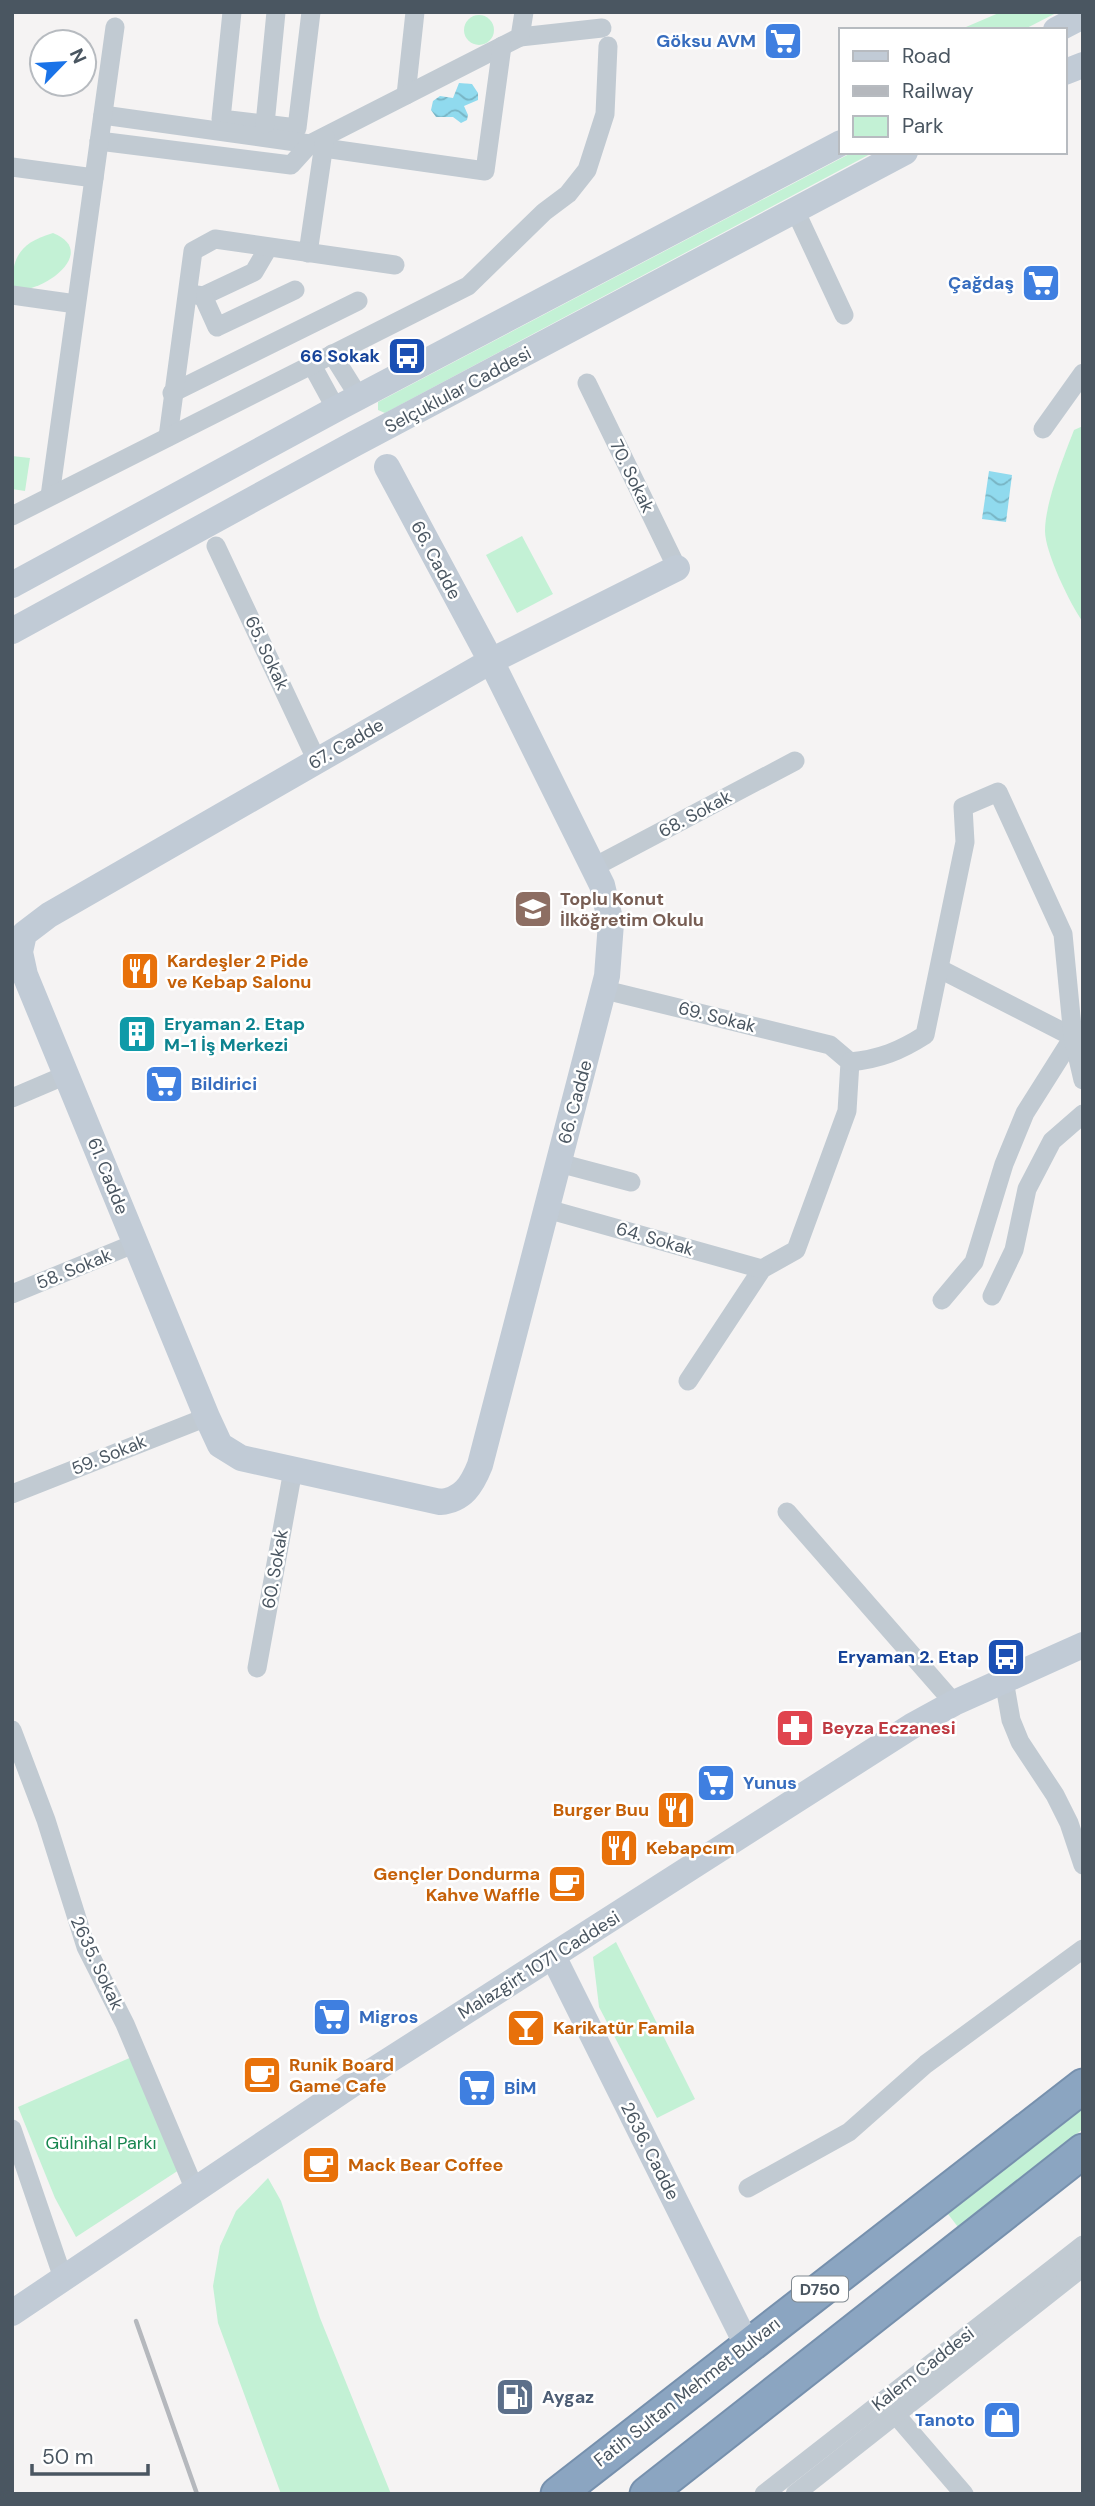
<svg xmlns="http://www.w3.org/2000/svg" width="1095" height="2506" font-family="'DM Sans',sans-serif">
	<defs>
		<pattern id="water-waves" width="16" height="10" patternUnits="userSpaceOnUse" patternTransform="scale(1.75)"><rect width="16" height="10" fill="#90daee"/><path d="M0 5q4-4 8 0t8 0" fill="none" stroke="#78b4c4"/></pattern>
	</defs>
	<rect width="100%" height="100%" fill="#f5f3f3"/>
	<g fill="#c3f1d5">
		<path d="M1001 12H1058L1023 30H959Z"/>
		<circle cx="479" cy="30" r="15"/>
		<path d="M853 152H874L385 413 378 410V402Z"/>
		<path d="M53 233C102 253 37 297 12 289 12 256 20 243 53 233Z"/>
		<path d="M1083 426V622C1070 604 1045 552 1045 531 1045 503 1064 456 1074 430Z"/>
		<path d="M12 456 30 458 25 491 12 489Z"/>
		<path d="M522 536 553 594 517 613 486 555Z"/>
		<path d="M616 1942 695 2099 657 2118 599 2007 593 1957Z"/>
		<path d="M134 2056 179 2170 76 2237 55 2198 18 2107Z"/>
		<path d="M1083 2109V2129L958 2227 948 2214Z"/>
		<path d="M268 2178 281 2201 320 2318 391 2494H281L218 2323 213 2286 220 2246 236 2211Z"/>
	</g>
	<g fill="url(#water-waves)">
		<path d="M459 83 472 84 478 93V100L464 106 468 115 467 120 461 123 453 117H436L431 110 433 101 440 96 453 98Z"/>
		<path d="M989 471 1012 475 1006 522 982 519Z"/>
	</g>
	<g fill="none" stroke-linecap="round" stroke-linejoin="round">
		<g stroke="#7690ad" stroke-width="37">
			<g id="highway">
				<path d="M558 2494 1083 2086"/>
				<path d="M647 2494 1083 2151"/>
			</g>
		</g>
		<g stroke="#c1cad2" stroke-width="19">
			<path d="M232 12 221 119 297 128 311 12"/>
			<path d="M520 37 602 28"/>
			<path d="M406 95 415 12"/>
			<path d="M103 115 310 144"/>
			<path d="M265 124 276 12"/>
			<path d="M99 141 291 165 310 144 520 37 524 12"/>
			<path d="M324 148 485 171 502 46"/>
			<path d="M12 167 94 178"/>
			<path d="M795 210 844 315"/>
			<path d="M308 253 325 137"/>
			<path d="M190 294 203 296 254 272 268 248"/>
			<path d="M12 295 76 304"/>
			<path d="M203 296 217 327 295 290"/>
			<path d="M332 354 359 397"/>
			<path d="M312 365 336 409"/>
			<path d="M587 383 677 568"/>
			<path d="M172 393 358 301"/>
			<path d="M1043 429 1083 373"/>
			<path d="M168 437 193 251 215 239 395 265"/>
			<path d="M50 496 115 27"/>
			<path d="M12 516 468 286 544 212 568 194 587 170 605 114 608 46"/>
			<path d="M216 546 317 761"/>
			<path d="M594 867 795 761"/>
			<path d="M940 969 1073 1037 1025 1113 1004 1164 974 1262 942 1300"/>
			<path d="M605 990 830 1045 850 1062 847 1111 796 1250 762 1269 688 1381"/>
			<path d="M850 1062C880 1059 900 1051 925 1035L965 842 963 807 998 792 1063 934 1073 1037 1083 1080"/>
			<path d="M12 1098 66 1075"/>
			<path d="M559 1163 631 1182"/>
			<path d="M547 1209 762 1269"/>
			<path d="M12 1294 136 1243"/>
			<path d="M992 1296 1014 1250 1027 1189 1052 1141 1083 1114"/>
			<path d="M12 1494 207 1417"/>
			<path d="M787 1512 954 1703"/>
			<path d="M257 1668 293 1470"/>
			<path d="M1004 1680 1011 1720 1020 1742 1055 1795 1069 1823 1083 1865"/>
			<path d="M12 1730 46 1820 86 1947 125 2024 195 2190"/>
			<path d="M12 2129 63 2278"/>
			<path d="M748 2188 849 2132 926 2064 1083 1949"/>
			<path d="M896 2415 964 2494"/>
			<path d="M764 2494 1083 2245"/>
			<path d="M795 2494 1083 2267"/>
		</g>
		<g stroke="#c1cbd6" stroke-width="26">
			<path d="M1056 30 1083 16"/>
			<path d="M1065 72 1083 65"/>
			<path d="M387 467 491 661 602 885 611 923 607 976 480 1465C472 1485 463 1500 440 1502L241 1458 220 1445 207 1417 25 975 20 952 24 934 49 915 491 661 677 568"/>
			<path d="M12 585 336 409 841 143"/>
			<path d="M12 631 354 444 905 152"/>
			<path d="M553 1956 747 2345"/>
			<path d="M12 2313 363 2077 912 1726 954 1703 1083 1645"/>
		</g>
		<use href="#highway" stroke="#8ba5c1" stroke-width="33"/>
		<path stroke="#b5b8bd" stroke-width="4.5" d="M136 2321 197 2494"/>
	</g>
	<defs>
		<g id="supermarket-square" transform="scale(2.0125)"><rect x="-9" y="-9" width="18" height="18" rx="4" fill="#3f7fe0" stroke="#fff"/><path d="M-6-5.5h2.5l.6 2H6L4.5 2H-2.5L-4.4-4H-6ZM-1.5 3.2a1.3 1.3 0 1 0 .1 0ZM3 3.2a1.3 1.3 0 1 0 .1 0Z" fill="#fff"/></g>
		<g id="bus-square" transform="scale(2.0125)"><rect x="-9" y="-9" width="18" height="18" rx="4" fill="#1a4fb4" stroke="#fff"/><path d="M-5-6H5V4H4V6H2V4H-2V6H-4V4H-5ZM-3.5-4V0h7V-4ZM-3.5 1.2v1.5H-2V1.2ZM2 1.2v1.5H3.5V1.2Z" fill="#fff"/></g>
		<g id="school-square" transform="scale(2.0125)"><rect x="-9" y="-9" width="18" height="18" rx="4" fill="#8d6e63" stroke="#fff"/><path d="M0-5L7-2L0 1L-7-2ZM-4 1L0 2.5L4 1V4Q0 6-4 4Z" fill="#fff"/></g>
		<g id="restaurant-square" transform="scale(2.0125)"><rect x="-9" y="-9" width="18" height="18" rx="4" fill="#e8710a" stroke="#fff"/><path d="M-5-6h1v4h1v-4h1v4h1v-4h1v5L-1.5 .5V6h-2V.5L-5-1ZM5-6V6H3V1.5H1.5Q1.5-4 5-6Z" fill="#fff"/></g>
		<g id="building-square" transform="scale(2.0125)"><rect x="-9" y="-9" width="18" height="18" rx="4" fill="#0f9aa8" stroke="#fff"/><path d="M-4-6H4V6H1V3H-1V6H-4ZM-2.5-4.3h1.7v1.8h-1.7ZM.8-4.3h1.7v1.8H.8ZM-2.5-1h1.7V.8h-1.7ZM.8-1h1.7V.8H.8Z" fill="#fff"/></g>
		<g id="pharmacy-square" transform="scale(2.0125)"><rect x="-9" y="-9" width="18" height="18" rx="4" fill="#e0444e" stroke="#fff"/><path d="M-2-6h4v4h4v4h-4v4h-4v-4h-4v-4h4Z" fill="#fff"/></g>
		<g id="cafe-square" transform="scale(2.0125)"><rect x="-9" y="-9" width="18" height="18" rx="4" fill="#e8710a" stroke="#fff"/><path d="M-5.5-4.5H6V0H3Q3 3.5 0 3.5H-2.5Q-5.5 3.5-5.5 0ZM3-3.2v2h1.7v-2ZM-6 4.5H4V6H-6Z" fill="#fff"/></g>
		<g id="bar-square" transform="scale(2.0125)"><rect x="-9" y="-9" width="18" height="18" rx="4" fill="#e8710a" stroke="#fff"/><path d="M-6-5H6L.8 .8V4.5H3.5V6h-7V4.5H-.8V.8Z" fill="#fff"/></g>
		<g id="fuel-square" transform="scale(2.0125)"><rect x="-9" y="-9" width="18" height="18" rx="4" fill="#5c6f8a" stroke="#fff"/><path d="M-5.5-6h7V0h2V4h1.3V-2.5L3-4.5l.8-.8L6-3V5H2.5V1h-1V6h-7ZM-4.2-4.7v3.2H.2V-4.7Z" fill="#fff"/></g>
		<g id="shop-square" transform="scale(2.0125)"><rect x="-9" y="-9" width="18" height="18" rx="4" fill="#3f7fe0" stroke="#fff"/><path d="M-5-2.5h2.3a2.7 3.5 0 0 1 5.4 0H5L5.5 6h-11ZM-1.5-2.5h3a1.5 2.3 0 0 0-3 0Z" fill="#fff"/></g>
	</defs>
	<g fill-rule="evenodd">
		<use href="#supermarket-square" x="783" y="41"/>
		<use href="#supermarket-square" x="1041" y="283"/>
		<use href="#bus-square" x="407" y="356"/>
		<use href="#school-square" x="533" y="909"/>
		<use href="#restaurant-square" x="140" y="971"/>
		<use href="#building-square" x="137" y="1034"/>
		<use href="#supermarket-square" x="164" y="1084"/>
		<use href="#bus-square" x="1006" y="1657"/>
		<use href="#pharmacy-square" x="795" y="1728"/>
		<use href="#supermarket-square" x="716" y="1783"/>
		<use href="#restaurant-square" x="676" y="1810"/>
		<use href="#restaurant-square" x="619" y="1848"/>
		<use href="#cafe-square" x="567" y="1884"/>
		<use href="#supermarket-square" x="332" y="2017"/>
		<use href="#bar-square" x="526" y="2028"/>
		<use href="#cafe-square" x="262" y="2075"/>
		<use href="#supermarket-square" x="477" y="2088"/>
		<use href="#cafe-square" x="321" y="2165"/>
		<use href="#fuel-square" x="515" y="2397"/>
		<use href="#shop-square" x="1002" y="2420"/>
	</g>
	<g text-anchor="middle" stroke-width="5" stroke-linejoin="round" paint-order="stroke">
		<rect fill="#fff" stroke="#808990" stroke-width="2" x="792" y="2276.5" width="56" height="25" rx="5"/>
		<g font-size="16" font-weight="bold" fill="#4a5661">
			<text x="820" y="2295">D750</text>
		</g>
		<g font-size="18" font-weight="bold" fill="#366cbe" stroke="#fff" text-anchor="start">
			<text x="756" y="47" text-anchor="end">Göksu AVM</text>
			<text x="1014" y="289" text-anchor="end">Çağdaş</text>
			<text x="191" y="1090">Bildirici</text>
			<text x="743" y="1789">Yunus</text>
			<text x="359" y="2023">Migros</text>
			<text x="504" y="2094">BİM</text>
			<text x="975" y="2426" text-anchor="end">Tanoto</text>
		</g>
		<g font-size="18" font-weight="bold" fill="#164399" stroke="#fff" text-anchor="end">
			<text x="380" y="362">66 Sokak</text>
			<text x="979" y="1663">Eryaman 2. Etap</text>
		</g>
		<g font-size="18" fill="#4a5661" stroke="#fff">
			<text transform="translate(458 390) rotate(-28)" y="6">Selçuklular Caddesi</text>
			<text transform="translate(632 476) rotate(64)" y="6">70. Sokak</text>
			<text transform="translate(436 560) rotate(62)" y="6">66. Cadde</text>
			<text transform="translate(267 653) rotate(65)" y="6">65. Sokak</text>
			<text transform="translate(346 744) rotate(-30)" y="6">67. Cadde</text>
			<text transform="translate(695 814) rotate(-28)" y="6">68. Sokak</text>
			<text transform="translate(717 1017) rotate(14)" y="6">69. Sokak</text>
			<text transform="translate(575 1102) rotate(-75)" y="6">66. Cadde</text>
			<text transform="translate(108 1176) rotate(68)" y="6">61. Cadde</text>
			<text transform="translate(655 1239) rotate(16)" y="6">64. Sokak</text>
			<text transform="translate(74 1269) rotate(-22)" y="6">58. Sokak</text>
			<text transform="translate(109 1455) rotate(-22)" y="6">59. Sokak</text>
			<text transform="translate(275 1569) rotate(-80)" y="6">60. Sokak</text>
			<text transform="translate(97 1963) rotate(65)" y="6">2635. Sokak</text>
			<text transform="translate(539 1965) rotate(-32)" y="6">Malazgirt 1071 Caddesi</text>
			<text transform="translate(650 2151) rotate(63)" y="6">2636. Cadde</text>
			<text transform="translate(923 2369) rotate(-38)" y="6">Kalem Caddesi</text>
			<text transform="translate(687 2392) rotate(-38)" y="6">Fatih Sultan Mehmet Bulvarı</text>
		</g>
		<g font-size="18" font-weight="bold" fill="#785e54" stroke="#fff" text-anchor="start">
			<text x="560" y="905">Toplu Konut<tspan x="560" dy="21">İlköğretim Okulu</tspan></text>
		</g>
		<g font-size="18" font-weight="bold" fill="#c56008" stroke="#fff" text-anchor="start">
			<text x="167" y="967">Kardeşler 2 Pide<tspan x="167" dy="21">ve Kebap Salonu</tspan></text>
			<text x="649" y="1816" text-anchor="end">Burger Buu</text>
			<text x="646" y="1854">Kebapcım</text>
			<text x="540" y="1880" text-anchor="end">Gençler Dondurma<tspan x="540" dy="21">Kahve Waffle</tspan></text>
			<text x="553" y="2034">Karikatür Famila</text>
			<text x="289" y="2071">Runik Board<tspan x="289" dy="21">Game Cafe</tspan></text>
			<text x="348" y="2171">Mack Bear Coffee</text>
		</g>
		<g font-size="18" font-weight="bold" fill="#0d838f" stroke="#fff" text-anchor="start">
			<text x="164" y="1030">Eryaman 2. Etap<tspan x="164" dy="21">M-1 İş Merkezi</tspan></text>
		</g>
		<g font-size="18" font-weight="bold" fill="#be3a42" stroke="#fff" text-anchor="start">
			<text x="822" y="1734">Beyza Eczanesi</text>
		</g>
		<g font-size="18" fill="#17864f" stroke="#fff">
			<text x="101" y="2149">Gülnihal Parkı</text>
		</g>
		<g font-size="18" font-weight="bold" fill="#4e5e75" stroke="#fff" text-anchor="start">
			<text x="542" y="2403">Aygaz</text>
		</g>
	</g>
	<rect width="1095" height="2506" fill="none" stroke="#4a5661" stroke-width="28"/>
	<rect x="839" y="28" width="228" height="126" fill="#ffffff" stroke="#b7bbc0" stroke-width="2"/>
	<rect x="853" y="51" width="35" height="10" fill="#c1cbd6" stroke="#b7bbc0" stroke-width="2"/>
	<text x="902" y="63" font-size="21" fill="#4a5661">Road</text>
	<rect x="853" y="86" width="35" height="10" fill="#b5b8bd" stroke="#b7bbc0" stroke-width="2"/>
	<text x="902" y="98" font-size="21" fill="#4a5661">Railway</text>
	<rect x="853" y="116" width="35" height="21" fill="#c3f1d5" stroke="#b7bbc0" stroke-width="2"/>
	<text x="902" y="133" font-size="21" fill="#4a5661">Park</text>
	<g transform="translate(63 63) rotate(65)"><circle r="33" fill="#ffffff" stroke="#b7bbc0" stroke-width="2"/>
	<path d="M0-5L12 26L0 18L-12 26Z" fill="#1a73e8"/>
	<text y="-10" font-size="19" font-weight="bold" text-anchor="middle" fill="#4a5661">N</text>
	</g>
	<path d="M32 2464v10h116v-10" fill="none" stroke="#4a5661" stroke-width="3.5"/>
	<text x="42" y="2464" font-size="21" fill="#4a5661" stroke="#ffffff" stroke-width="5" paint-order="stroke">50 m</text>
</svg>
